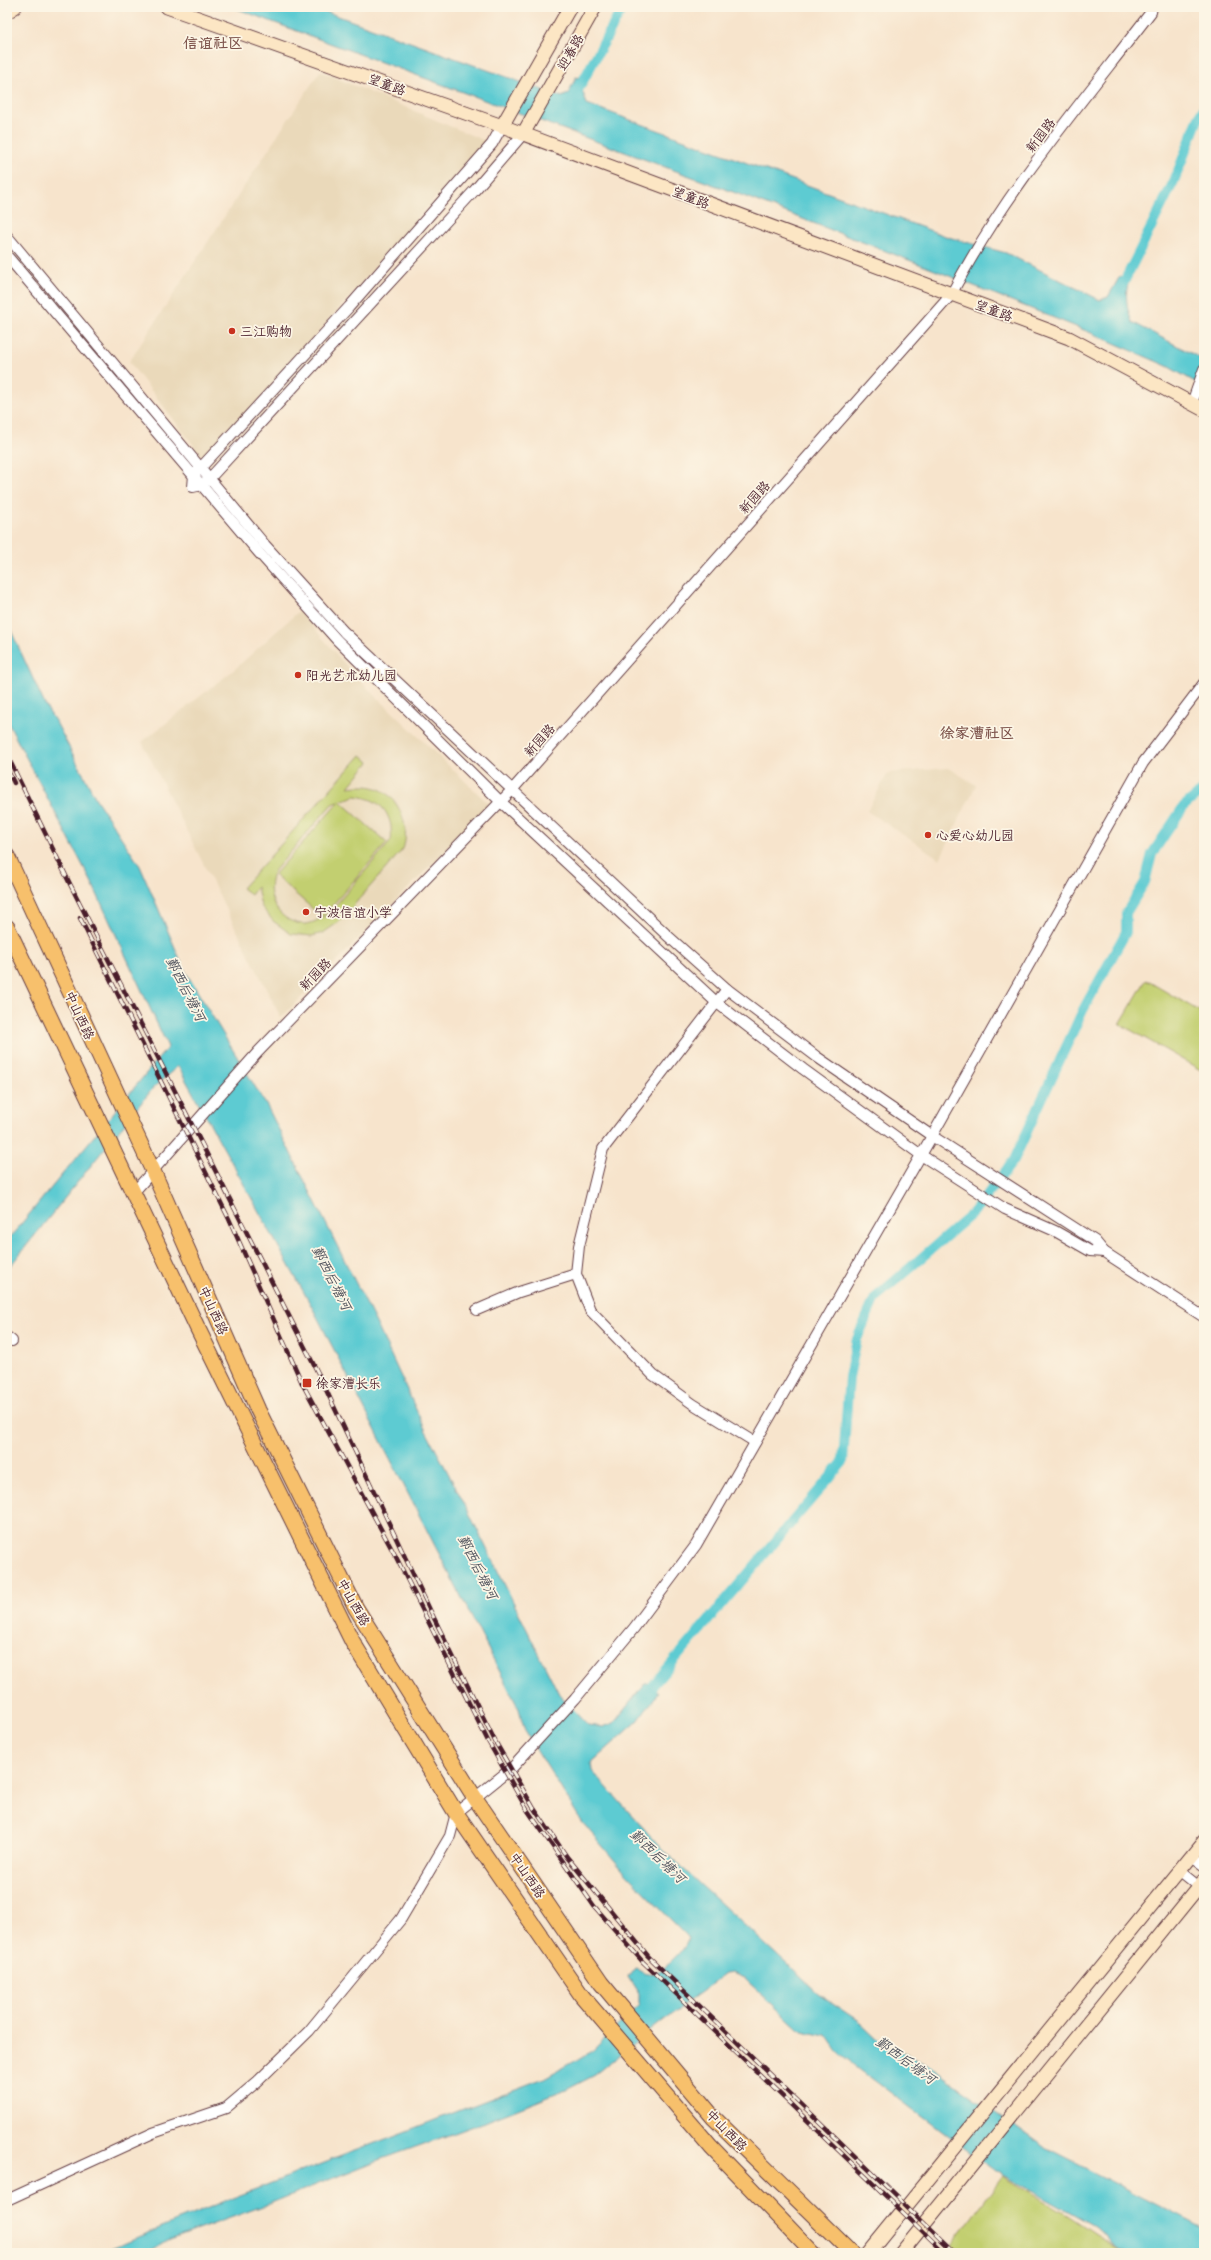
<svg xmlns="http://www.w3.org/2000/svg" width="1211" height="2260" font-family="'Playpen Sans','LXGW WenKai TC',sans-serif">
	<rect width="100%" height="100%" fill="#fcf5e5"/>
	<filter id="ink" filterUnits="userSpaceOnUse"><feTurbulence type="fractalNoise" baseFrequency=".025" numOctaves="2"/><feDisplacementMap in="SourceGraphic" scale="8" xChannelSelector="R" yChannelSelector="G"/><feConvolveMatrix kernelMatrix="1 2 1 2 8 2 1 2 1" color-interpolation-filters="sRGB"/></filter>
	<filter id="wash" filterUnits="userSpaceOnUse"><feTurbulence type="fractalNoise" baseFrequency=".012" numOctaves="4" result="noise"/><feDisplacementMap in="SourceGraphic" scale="16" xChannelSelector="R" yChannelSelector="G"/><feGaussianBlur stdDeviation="0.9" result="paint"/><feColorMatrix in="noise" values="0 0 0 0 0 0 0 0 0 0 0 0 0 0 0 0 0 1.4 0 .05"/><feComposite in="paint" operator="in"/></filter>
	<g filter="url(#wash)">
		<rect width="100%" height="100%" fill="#f7e4cc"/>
		<g fill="#ead9ba">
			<path d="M320 71 485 141 206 461 129 362Z"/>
			<path d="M299 611 359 680 490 805 281 1018 142 742 235 669Z"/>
			<path d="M948 768 976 785 940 859 867 811 888 773Z"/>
		</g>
		<g fill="#c2cf70" stroke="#86774e" fill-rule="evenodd">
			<path d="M361 755 369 762 348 787C358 786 367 785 376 788 399 795 411 828 403 849L339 922 323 933 312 936 291 934 273 921 261 906 257 887 251 895 242 888ZM355 796C374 798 387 806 391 826 391 831 392 836 391 841L328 914C320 919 311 925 302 924 275 921 263 891 275 870L332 804 339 802 274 875 322 917 387 843 340 801Z"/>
			<path d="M1146 980 1204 1014V1072L1120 1024Z"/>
			<path d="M1003 2176 1069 2216 1124 2253H945Z"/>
		</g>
		<g fill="#5dcbd2" stroke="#54757e">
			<path d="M232 7H313L562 97 568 94 576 77 588 80 582 90 587 104 948 237 1006 253 1100 300 1108 297 1120 276 1129 281C1124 294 1127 309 1132 322L1204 360V387L1167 366 1089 332 932 269 733 192Z"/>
			<path d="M7 622 46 707 57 724 96 799 140 866 185 971 268 1108 377 1325 426 1431 466 1507 559 1694 588 1725 603 1727 614 1723 646 1682 658 1693 638 1721 591 1763 592 1771 665 1852 818 1993 858 2020 883 2044 927 2065 1044 2147 1204 2229V2253C1190 2253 1135 2256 1125 2252 1111 2247 1106 2234 1095 2226L991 2168 839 2054 826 2035 799 2029 744 1978 732 1973 725 1974 664 2020 595 2075 566 2090 485 2122 371 2163 271 2203 170 2240 144 2253H99L230 2199 544 2078 592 2051 639 2005V1994L628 1977 635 1968C639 1969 644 1974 649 1974 660 1974 688 1948 688 1937L627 1875 582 1822 525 1731 519 1709 312 1307 178 1066 154 1087 7 1270V1241L168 1047 91 881 7 721Z"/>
		</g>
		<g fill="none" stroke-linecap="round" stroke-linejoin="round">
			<g stroke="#5dcbd2" stroke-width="10">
				<path d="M578 90 623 7"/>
				<path d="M1120 290 1174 181 1199 117 1204 108"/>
				<path d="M643 1697 843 1462 849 1377 857 1339 875 1298 973 1213 1014 1160 1083 1010 1126 932V913L1145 882 1152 854 1184 806 1204 789"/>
			</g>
		</g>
	</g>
	<g filter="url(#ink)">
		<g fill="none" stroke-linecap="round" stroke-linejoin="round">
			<g stroke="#643d43" stroke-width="12">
				<g id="street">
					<path d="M502 126 492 144 349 307 194 475 193 487 202 485 210 478 474 191 523 134"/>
					<path d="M7 236 265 545 344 632 669 937 727 989 817 1057 932 1136 1095 1241 1104 1252 1204 1317"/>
					<path d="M7 256 260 554 337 640 500 801 717 1003 803 1069 921 1155 1005 1209 1055 1231 1090 1251 1104 1252"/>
					<path d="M1192 403 1204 369"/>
					<path d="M727 989 603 1149 579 1246 576 1274 590 1310 653 1375 693 1404 755 1442"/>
					<path d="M134 1192 258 1052 512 790 951 295C1003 194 1082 102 1151 12L1152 7"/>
					<path d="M477 1310 519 1292 576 1274"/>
					<path d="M7 1337 12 1341"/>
					<path d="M1192 1856 1204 1865"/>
					<path d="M1179 1871 1204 1891"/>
					<path d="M7 2200 153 2133 226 2108 258 2081 309 2031 401 1919 450 1836 456 1813 512 1768 575 1699 634 1628 696 1545 932 1136 1143 763 1204 683"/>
				</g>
			</g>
			<g stroke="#643d43" stroke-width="15">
				<g id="secondary">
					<path d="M167 7 502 126 1069 338 1204 410"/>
					<path d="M7 12 15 7"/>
					<path d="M502 126 570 7"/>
					<path d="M523 134 595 7"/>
					<path d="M868 2253 1204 1841"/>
					<path d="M901 2253 1204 1880"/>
				</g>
			</g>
			<g stroke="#643d43" stroke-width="17">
				<g id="primary">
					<path d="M7 856 153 1171 258 1410 356 1608 475 1798 601 1983 714 2118 852 2253"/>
					<path d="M7 927 197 1327 352 1641 456 1813 582 1996 711 2147 813 2253"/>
				</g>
			</g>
			<use href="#street" stroke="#fff" stroke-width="10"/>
			<use href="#secondary" stroke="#fce6c4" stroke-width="13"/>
			<use href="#primary" stroke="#f7c06c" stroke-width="15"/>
			<g stroke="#4a1f2b" stroke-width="4.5">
				<g id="rail">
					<path d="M7 755 70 884 320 1377 430 1610 496 1743 533 1807 567 1857 648 1956 955 2253"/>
					<path d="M7 769 14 783"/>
					<path d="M80 918 229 1219 302 1383 395 1555 489 1743 526 1808 594 1906 643 1962 945 2253"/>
				</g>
			</g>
			<use href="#rail" stroke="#fcf5e5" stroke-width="3" stroke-dasharray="9" stroke-linecap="butt"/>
		</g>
	</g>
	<g fill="#c8321e" stroke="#fcf5e5" stroke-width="1.5">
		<circle cx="232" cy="331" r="4"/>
		<circle cx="298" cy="675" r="4"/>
		<circle cx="928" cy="835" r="4"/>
		<circle cx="306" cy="912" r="4"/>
		<rect x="302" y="1378" width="10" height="10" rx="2"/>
	</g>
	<g text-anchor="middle" stroke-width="3.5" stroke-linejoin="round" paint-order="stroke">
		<g font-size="13" fill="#4a1f2b" stroke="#fcf5e5">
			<text transform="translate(570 52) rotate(-60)" y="5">迎春路</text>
			<text transform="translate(387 84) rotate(20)" y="5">望童路</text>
			<text transform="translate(1040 135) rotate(-53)" y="5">新园路</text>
			<text transform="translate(691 197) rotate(21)" y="5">望童路</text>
			<text transform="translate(994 310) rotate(20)" y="5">望童路</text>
			<text transform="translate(754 497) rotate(-48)" y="5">新园路</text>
			<text transform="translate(539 740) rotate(-48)" y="5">新园路</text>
			<text transform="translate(315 974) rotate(-46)" y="5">新园路</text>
			<text transform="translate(80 1015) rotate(65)" y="5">中山西路</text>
			<text transform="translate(214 1310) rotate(66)" y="5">中山西路</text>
			<text transform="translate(354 1602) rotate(61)" y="5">中山西路</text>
			<text transform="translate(528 1875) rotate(56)" y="5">中山西路</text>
			<text transform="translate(727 2130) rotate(46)" y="5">中山西路</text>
		</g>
		<g font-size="13" fill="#4a1f2b" stroke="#fcf5e5" text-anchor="start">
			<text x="240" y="336">三江购物</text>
			<text x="306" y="680">阳光艺术幼儿园</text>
			<text x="936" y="840">心爱心幼儿园</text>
			<text x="314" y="917">宁波信谊小学</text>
			<text x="316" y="1388">徐家漕长乐</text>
		</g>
		<g font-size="14" font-style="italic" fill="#50535d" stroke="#fcf5e5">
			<text transform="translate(186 989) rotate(63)" y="5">鄞西后塘河</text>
			<text transform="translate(332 1278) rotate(63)" y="5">鄞西后塘河</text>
			<text transform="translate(478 1567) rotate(63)" y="5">鄞西后塘河</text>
			<text transform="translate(658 1856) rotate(44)" y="5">鄞西后塘河</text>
			<text transform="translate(906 2060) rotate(36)" y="5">鄞西后塘河</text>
		</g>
		<g font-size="15" font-weight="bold" fill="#7d534b" stroke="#fcf5e5">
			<text x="213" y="48">信谊社区</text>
			<text x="977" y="738">徐家漕社区</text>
		</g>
	</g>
	<rect width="1211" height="2260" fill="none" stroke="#fcf5e5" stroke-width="24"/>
</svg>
